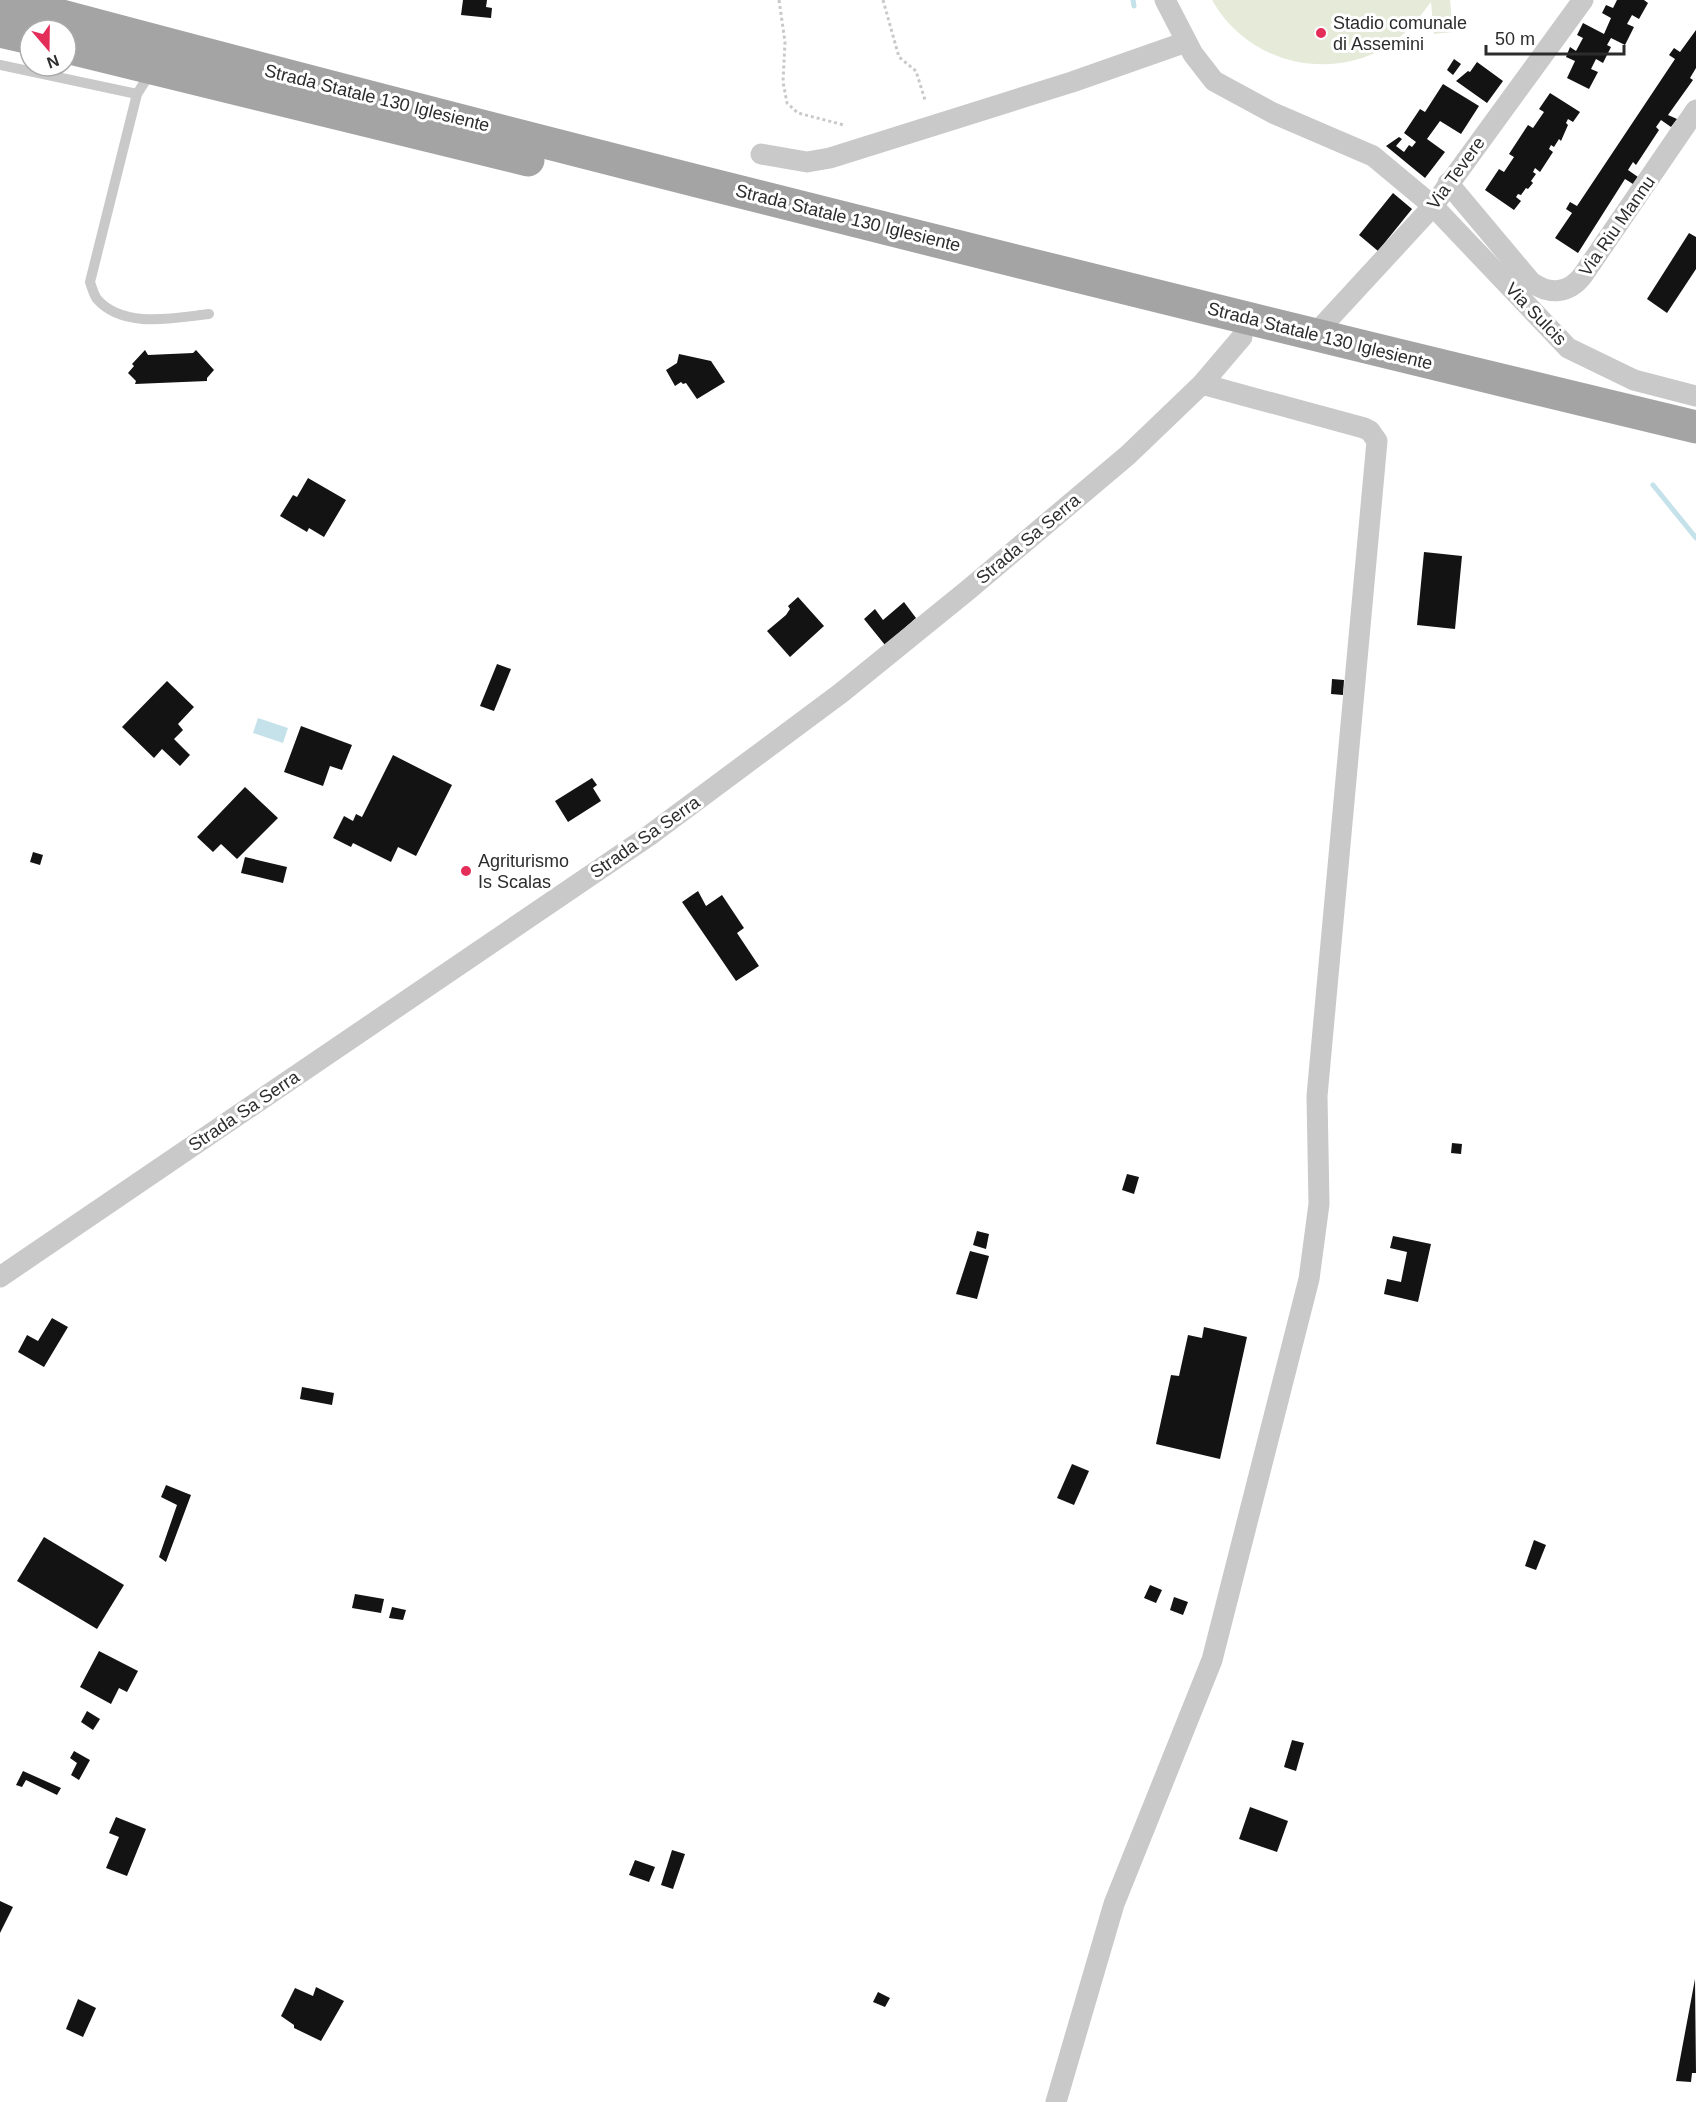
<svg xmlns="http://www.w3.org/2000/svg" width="1696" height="2102" font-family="Helvetica,sans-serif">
	<rect width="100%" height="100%" fill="#fff"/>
	<path fill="#e5ead9" d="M1212 0H1450L1453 32 1434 34 1431 2C1418 19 1405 36 1386 47 1325 83 1246 61 1212 0Z"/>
	<path fill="#c5e2eb" d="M258 718 288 728 283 743 253 733Z"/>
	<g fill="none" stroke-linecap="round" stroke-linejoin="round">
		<g stroke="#c5e2eb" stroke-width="5">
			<path d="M1133 0 1134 6"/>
			<path d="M1653 485 1696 538"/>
		</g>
	</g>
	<g fill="#131313">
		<path d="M463 0H487L486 7 492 8 491 18 461 15Z"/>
		<path d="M1617 0H1644L1648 3 1639 19 1632 15 1627 24 1634 27 1625 45 1611 38 1607 45 1611 47 1603 63 1596 59 1591 69 1598 72 1589 89 1567 78 1575 61 1566 57 1570 47 1576 51 1583 38 1577 35 1583 23 1604 34 1611 18 1602 13 1606 5 1613 8Z"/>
		<path d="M1696 30V68L1690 78 1693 80 1668 115 1677 119 1671 127 1661 120 1656 127 1659 130 1636 165 1633 162 1628 170 1638 177 1633 184 1625 179 1578 253 1555 238 1572 213 1566 209 1570 202 1577 206 1675 59 1669 55 1674 48 1680 52Z"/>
		<path d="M1454 59 1461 64 1453 75 1447 70Z"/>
		<path d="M1477 62 1503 81 1487 103 1456 81 1468 71 1470 72Z"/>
		<path d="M1443 84 1479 106 1461 134 1440 121 1427 139 1445 152 1425 178 1386 146 1399 137 1402 139 1396 146 1404 152 1409 145 1412 147 1416 142 1404 133 1420 109 1425 112Z"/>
		<path d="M1550 93 1580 112 1573 122 1568 119 1566 123 1568 125 1561 141 1559 139 1554 147 1551 145 1549 149 1553 152 1540 172 1535 168 1533 172 1536 174 1531 181 1533 183 1528 189 1526 188 1521 195 1518 194 1516 197 1521 201 1514 210 1485 190 1499 169 1504 172 1514 157 1509 154 1528 125 1533 128 1544 112 1539 109Z"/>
		<path d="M1393 193 1412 209 1378 251 1359 235Z"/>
		<path d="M1689 233 1696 237V269L1667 313 1647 299Z"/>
		<path d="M145 350 148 355 193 353 196 350 214 370 207 378V381L135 384 136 381 128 373 134 366 132 364Z"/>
		<path d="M679 354 711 361 725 382 697 399 686 383 683 384 681 382 675 386 666 370 677 363Z"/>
		<path d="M308 478 346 500 324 537 309 528 307 532 280 516 293 495 297 497Z"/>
		<path d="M1424 552 1462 556 1455 629 1417 625Z"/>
		<path d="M798 597 824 626 790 657 767 631 786 615 790 609 788 606Z"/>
		<path d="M904 602 916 618 885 645 864 619 875 609 883 620Z"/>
		<path d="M497 664 511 669 494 711 480 706Z"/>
		<path d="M1332 679 1344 680 1343 695 1331 694Z"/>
		<path d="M167 681 194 707 178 724 183 730 174 739 190 755 180 766 162 749 154 758 122 727Z"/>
		<path d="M301 726 352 745 342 770 330 766 323 786 284 772Z"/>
		<path d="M393 755 452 785 416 856 398 847 391 862 353 843 351 847 333 838 344 816 353 821 356 814 362 817Z"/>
		<path d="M592 778 597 785 593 788 601 801 568 822 555 801Z"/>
		<path d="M245 787 278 818 237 859 221 844 213 852 197 837Z"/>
		<path d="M33 852 43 855 40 865 30 862Z"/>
		<path d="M245 857 287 867 283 883 241 873Z"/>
		<path d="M698 891 706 906 722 895 744 928 737 933 759 966 736 981 682 902Z"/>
		<path d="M1452 1143 1462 1144 1461 1154 1451 1153Z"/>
		<path d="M1127 1174 1139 1177 1134 1194 1122 1190Z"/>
		<path d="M977 1231 989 1234 986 1249 973 1245Z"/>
		<path d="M1393 1236 1431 1244 1418 1302 1384 1294 1387 1279 1401 1282 1407 1252 1390 1248Z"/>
		<path d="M970 1251 989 1256 977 1299 956 1294Z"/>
		<path d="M52 1318 68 1327 44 1367 18 1352 27 1335 38 1341Z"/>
		<path d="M1204 1327 1247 1337 1220 1459 1156 1444 1171 1375 1179 1376 1188 1335 1202 1338Z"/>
		<path d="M302 1387 334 1393 332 1405 300 1399Z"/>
		<path d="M1072 1464 1089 1471 1074 1505 1057 1498Z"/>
		<path d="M166 1485 191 1495 166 1562 159 1557 177 1505 161 1497Z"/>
		<path d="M44 1537 124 1585 97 1629 17 1581Z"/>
		<path d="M1534 1540 1546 1545 1536 1570 1525 1566Z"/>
		<path d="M1150 1585 1162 1590 1156 1603 1144 1598Z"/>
		<path d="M355 1594 384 1599 381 1613 352 1608Z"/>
		<path d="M1174 1597 1188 1602 1183 1615 1170 1610Z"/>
		<path d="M392 1607 406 1610 403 1620 389 1618Z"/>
		<path d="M99 1651 138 1671 127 1692 119 1688 111 1704 80 1687Z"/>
		<path d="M87 1711 100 1719 93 1730 81 1722Z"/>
		<path d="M1292 1740 1304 1743 1296 1771 1284 1767Z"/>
		<path d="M74 1751 90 1760 79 1780 71 1775 77 1763 70 1758Z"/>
		<path d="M23 1771 61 1788 57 1795 26 1780 22 1787 16 1785Z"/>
		<path d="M1250 1807 1288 1821 1277 1852 1239 1839Z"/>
		<path d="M116 1817 146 1829 127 1876 106 1868 119 1837 109 1833Z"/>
		<path d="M672 1850 685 1854 673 1889 661 1885Z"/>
		<path d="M635 1860 655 1867 649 1882 629 1875Z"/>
		<path d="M0 1901 13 1907 0 1933Z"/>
		<path d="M1695 1979 1696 2073H1692L1691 2082 1676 2081Z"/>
		<path d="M316 1987 344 2001 321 2041 294 2028V2025L281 2016 295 1988 313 1996Z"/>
		<path d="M878 1992 890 1998 885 2007 873 2002Z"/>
		<path d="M78 1999 96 2008 83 2037 66 2029Z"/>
	</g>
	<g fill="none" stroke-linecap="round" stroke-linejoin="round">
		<g stroke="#c9c9c9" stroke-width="3" stroke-dasharray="3 3" stroke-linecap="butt">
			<path d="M779 0 785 42 783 82 787 103 798 113 844 125"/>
			<path d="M883 0 899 57 916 71 925 100"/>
		</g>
		<g stroke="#c9c9c9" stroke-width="10">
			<path d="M0 65 137 94"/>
			<path d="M151 72 137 94 90 282C92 288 94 295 97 299 123 329 174 318 209 314"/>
		</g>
		<g stroke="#c9c9c9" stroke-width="21">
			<path d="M1165 0 1193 54 1214 81 1273 113 1373 156 1433 206 1568 348 1634 380 1696 396"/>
			<path d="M761 154 807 162 830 158 1072 82 1186 42"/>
			<path d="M1448 183 1531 282C1549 295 1569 294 1583 275L1696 110"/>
			<path d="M1314 335 1433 206 1583 0"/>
			<path d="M0 1277 650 835 841 693 968 590 1128 455 1202 384 1242 337"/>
			<path d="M1056 2102 1114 1904 1212 1660 1309 1279 1319 1204 1317 1096 1377 441 1370 431 1364 428 1202 384"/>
		</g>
		<g stroke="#a4a4a4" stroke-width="33">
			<path d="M2 0C565 151 1130 291 1696 427"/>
			<path d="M0 31 30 38"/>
			<path d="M66 47 528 160"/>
		</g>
	</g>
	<g fill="#e52d5a" stroke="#fff" stroke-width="2">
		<circle cx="1321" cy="33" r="6"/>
		<circle cx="466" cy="871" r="6"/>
	</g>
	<g text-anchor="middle" stroke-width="6" stroke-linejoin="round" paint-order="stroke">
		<g font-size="18" fill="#2c2c2c" stroke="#fff" text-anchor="start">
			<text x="1333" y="29">Stadio comunale<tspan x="1333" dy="21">di Assemini</tspan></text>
			<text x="478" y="867">Agriturismo<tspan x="478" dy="21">Is Scalas</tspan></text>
		</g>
		<g font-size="18" fill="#2c2c2c" stroke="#fff">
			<text transform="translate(377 98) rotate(14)" y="6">Strada Statale 130 Iglesiente</text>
			<text transform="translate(1456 173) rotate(-54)" y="6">Via Tevere</text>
			<text transform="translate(848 218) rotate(14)" y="6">Strada Statale 130 Iglesiente</text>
			<text transform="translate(1617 226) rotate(-55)" y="6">Via Riu Mannu</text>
			<text transform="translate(1536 314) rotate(46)" y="6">Via Sulcis</text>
			<text transform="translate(1320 336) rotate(14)" y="6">Strada Statale 130 Iglesiente</text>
			<text transform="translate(1028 539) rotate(-40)" y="6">Strada Sa Serra</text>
			<text transform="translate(645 837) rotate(-35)" y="6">Strada Sa Serra</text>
			<text transform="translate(244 1111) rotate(-34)" y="6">Strada Sa Serra</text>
		</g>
	</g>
	<g transform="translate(48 48) rotate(160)"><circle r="28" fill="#ffffff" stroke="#ababab" stroke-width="1.5"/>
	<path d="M0-4.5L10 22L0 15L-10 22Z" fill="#e52d5a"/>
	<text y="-9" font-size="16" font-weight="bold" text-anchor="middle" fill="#2c2c2c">N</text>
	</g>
	<path d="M1486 45v9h138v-9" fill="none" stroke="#2c2c2c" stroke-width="3"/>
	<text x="1495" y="45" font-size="18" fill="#2c2c2c" stroke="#ffffff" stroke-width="4.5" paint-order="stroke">50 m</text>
</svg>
